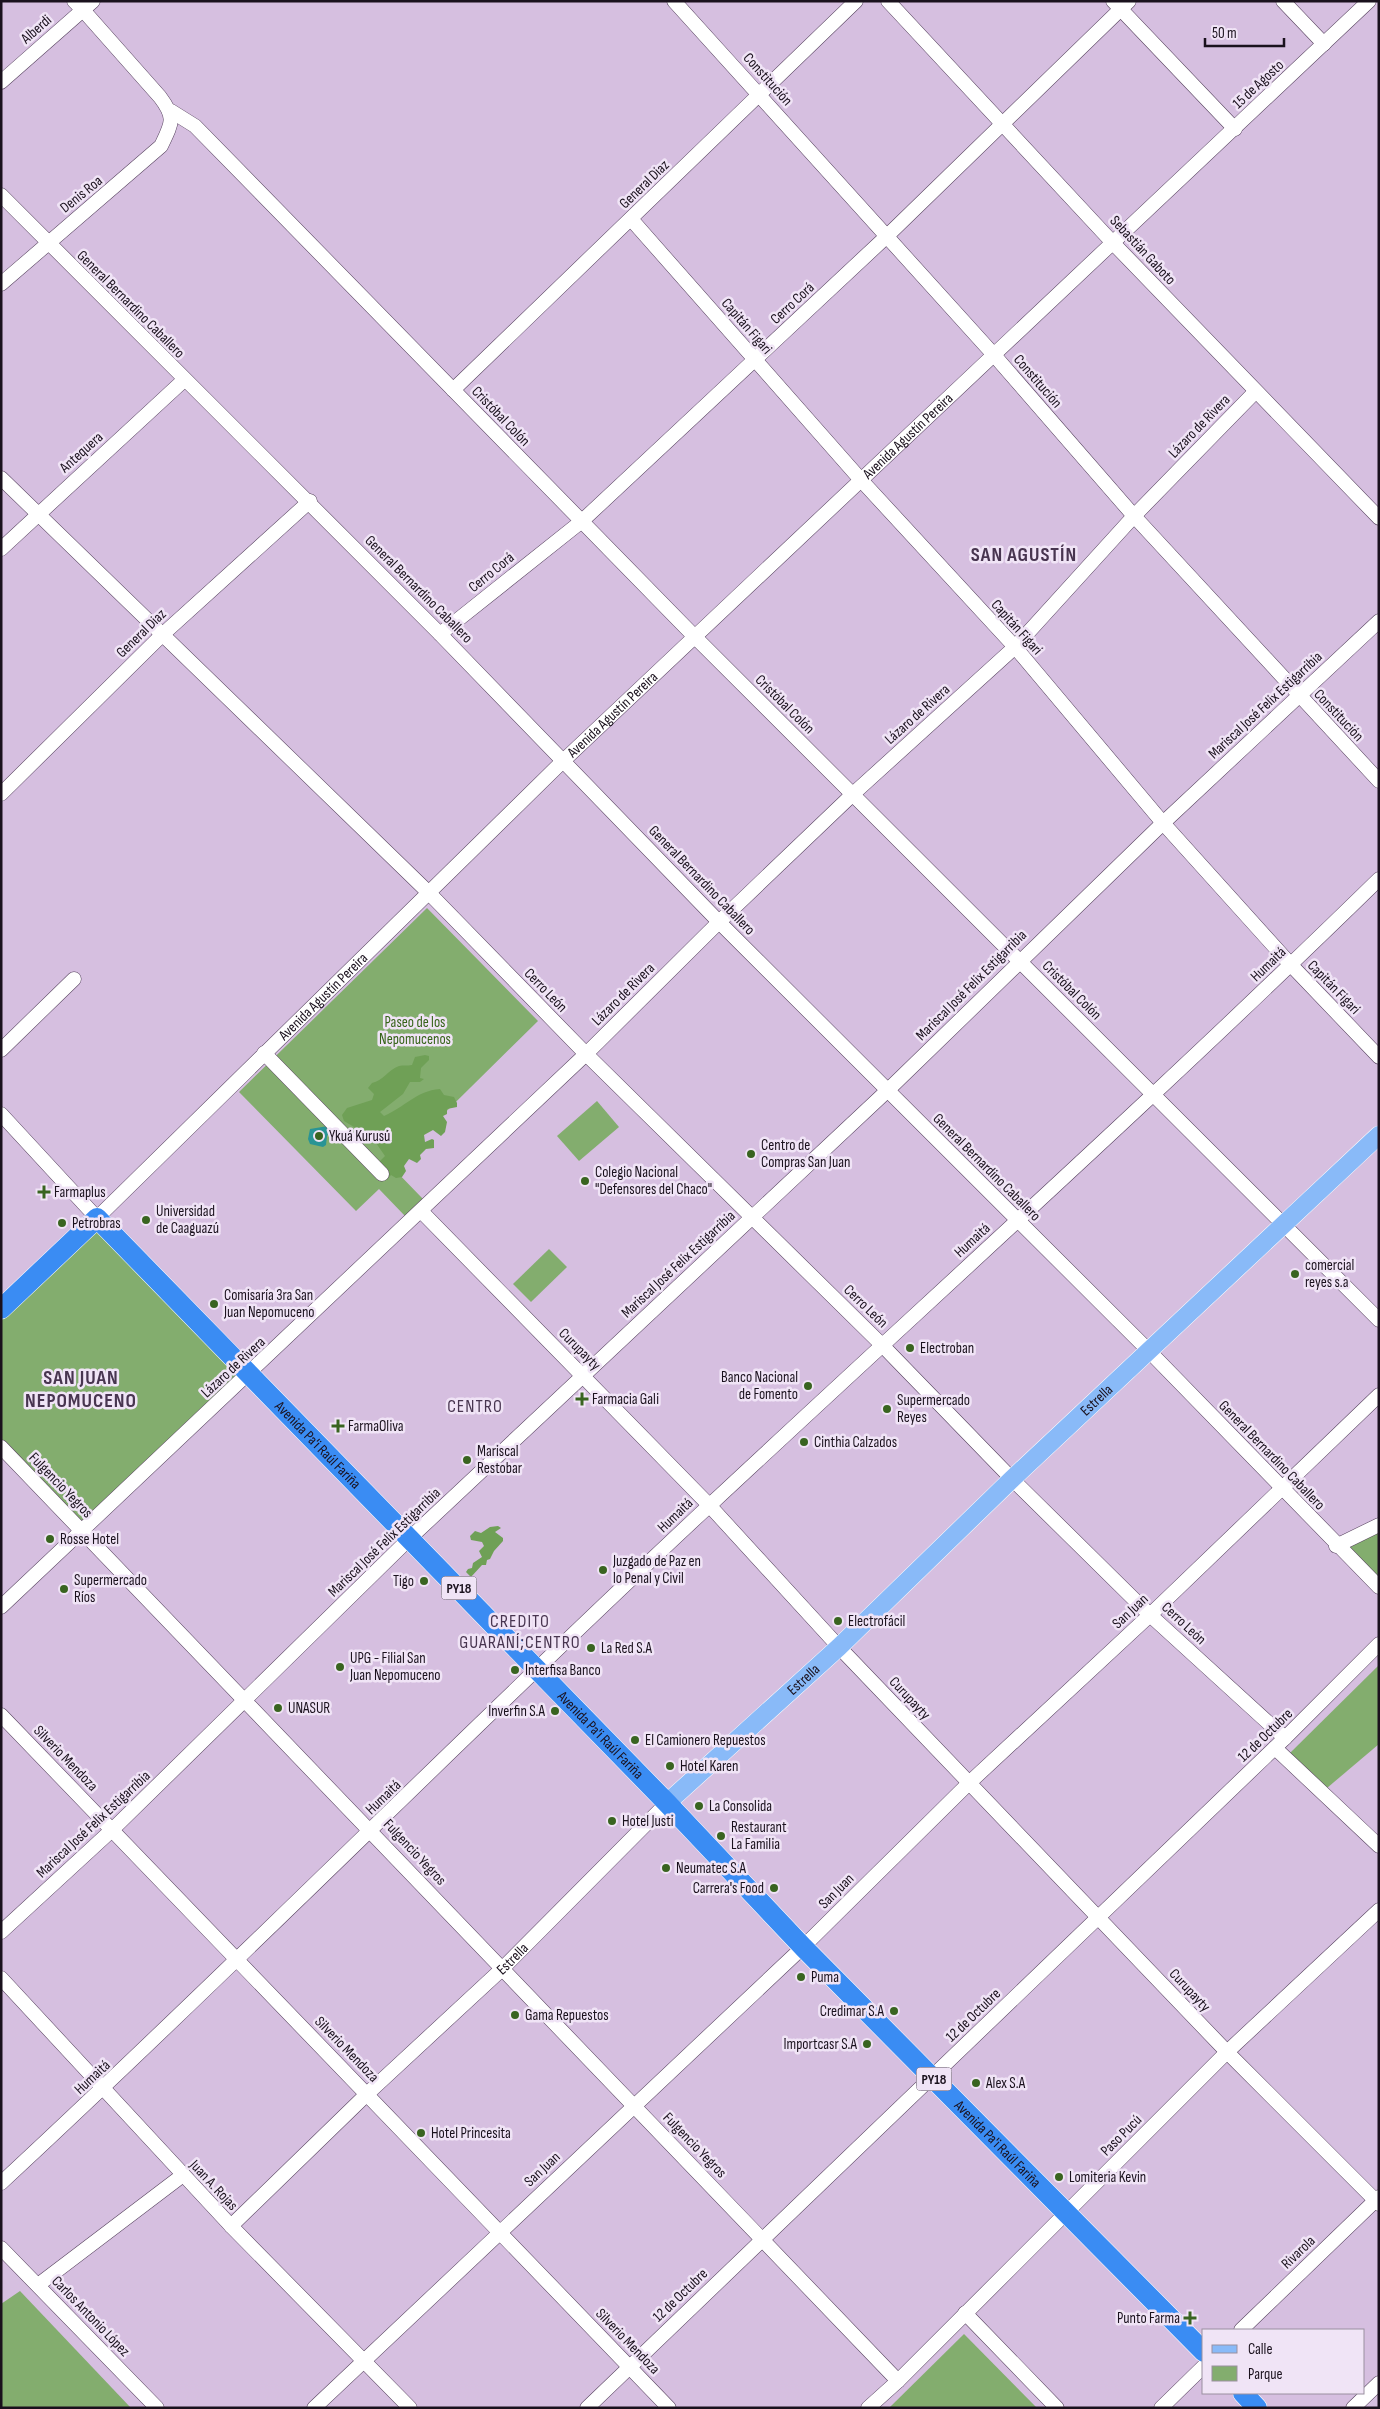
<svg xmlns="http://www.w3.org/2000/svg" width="1380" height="2409" font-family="'Sofia Sans Condensed',sans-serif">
	<rect width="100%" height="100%" fill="#d6bfe0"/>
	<g fill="#83ad6e">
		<path d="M427 908 538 1021 391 1166 423 1199 405 1216 379 1189 356 1211 239 1092Z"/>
		<path d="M597 1101 619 1127 579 1161 557 1136Z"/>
		<path d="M97 1221 247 1375 82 1528 1 1444V1312Z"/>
		<path d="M549 1249 567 1267 531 1302 513 1284Z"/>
		<path d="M1379 1525V1587L1336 1546Z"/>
		<path d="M1379 1665V1744L1327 1788 1290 1753Z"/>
		<path d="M20 2291 131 2408H1V2304Z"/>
		<path d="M964 2334 1037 2408H889Z"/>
	</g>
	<g fill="#6fa056">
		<path d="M425 1055 429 1056V1060L421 1068 420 1078 424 1079 420 1082H410L403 1094 380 1112 384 1116C405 1107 416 1091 440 1089L444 1095 454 1097 457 1103V1107L447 1109V1114L443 1116 447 1122 445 1132 441 1136 433 1130 424 1135 425 1142 432 1139 434 1140V1148L426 1149 420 1155 421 1159 417 1163 409 1159 404 1166 406 1171 402 1177 396 1178 391 1175 387 1180 378 1163 385 1156 376 1143 378 1139 375 1136 363 1137 354 1127 344 1121 342 1115 347 1108 372 1100 374 1094 368 1088 372 1083C383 1081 388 1070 399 1066 403 1065 407 1066 412 1065L415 1057Z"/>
		<path d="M498 1526 501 1528 495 1532 503 1538V1541L494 1551 490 1559 487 1560 486 1565H482L471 1577 466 1572 468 1569 472 1568 473 1563 482 1557 479 1551 484 1546 482 1542 471 1540 470 1536 475 1531 481 1533 490 1527Z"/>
	</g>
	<path fill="#299495" d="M328 1126 331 1130 327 1136 326 1145 323 1147 310 1144 308 1139 310 1129Z"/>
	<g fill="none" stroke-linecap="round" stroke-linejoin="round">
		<g stroke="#56425e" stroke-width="15">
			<g id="minor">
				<path d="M674 1 994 355 1134 516 1379 781"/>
				<path d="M888 1 1113 243 1379 518"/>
				<path d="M1113 1 1235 129"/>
				<path d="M1283 1 1324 44"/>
				<path d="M1 82 93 1"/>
				<path d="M171 111 195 126 695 637 1379 1320"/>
				<path d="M1 195 440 634 719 922 1148 1350 1379 1587"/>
				<path d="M631 219 861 480 1015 647 1163 823 1291 965 1379 1057"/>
				<path d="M1 284 161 146C172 123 176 118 160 97L83 10 74 1"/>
				<path d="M453 390 856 1"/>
				<path d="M1 478 428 892 586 1054 883 1346 1012 1479 1150 1615 1285 1738"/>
				<path d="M1 549 184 380"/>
				<path d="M440 634 582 521 887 236 1129 1"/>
				<path d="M1 794 162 635 310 501"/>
				<path d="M1 1050 74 979"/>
				<path d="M264 1053 382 1174"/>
				<path id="s1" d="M1 1114 97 1218 563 761 1369 1"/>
				<path d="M421 1211 709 1505 839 1647 1227 2052 1379 2204"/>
				<path d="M1 1447 898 2381"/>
				<path d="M1336 1546 1379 1525"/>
				<path d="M1 1607 586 1054 719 922 853 794 1015 647 1134 516 1255 392"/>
				<path d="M1 1715 669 2408"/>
				<path d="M1275 1748 1379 1846"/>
				<path d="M1 1932 113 1829 410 1538 888 1090 1163 823 1379 621"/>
				<path d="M1 1978 231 2226 410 2408"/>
				<path d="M1 2183C241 1961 471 1727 711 1504 934 1296 1161 1092 1379 879"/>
				<path id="s2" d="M231 2226 367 2094 502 1969 667 1803"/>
				<path d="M1 2248 157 2408"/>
				<path d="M38 2285 183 2175"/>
				<path d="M965 2313 1057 2408"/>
				<path d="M1241 2330 1379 2197"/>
				<path d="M314 2408 803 1947 968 1784 1150 1615 1379 1395"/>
				<path d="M587 2408 1285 1738 1379 1644"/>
				<path d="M868 2408 898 2381 1227 2052 1379 1910"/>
				<path d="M1161 2408 1204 2366"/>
				<path d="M1353 2408 1379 2383"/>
			</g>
		</g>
		<g stroke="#fff" stroke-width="19">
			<g id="major">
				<path id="s3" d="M667 1803 839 1647 1012 1479 1379 1135"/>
			</g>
		</g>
		<g stroke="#fff" stroke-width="21">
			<g id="highway">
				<path id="s4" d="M1 1309 97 1218 667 1803 803 1947 1204 2352"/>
				<path d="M1243 2393 1257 2408"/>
			</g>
		</g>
		<use href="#minor" stroke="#fff" stroke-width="14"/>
		<use href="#major" stroke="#89baf8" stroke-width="18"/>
		<use href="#highway" stroke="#3a8cf3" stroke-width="20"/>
	</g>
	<g fill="#396420" stroke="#f0e4f6" stroke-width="2">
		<circle cx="319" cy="1136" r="5"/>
		<circle cx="751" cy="1154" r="5"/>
		<circle cx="585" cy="1181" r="5"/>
		<path d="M41.5 1184.5h5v5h5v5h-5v5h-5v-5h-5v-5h5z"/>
		<circle cx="146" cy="1220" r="5"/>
		<circle cx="62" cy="1223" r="5"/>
		<circle cx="1295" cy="1274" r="5"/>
		<circle cx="214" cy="1304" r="5"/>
		<circle cx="910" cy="1348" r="5"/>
		<circle cx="808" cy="1386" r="5"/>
		<path d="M579.5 1391.5h5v5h5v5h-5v5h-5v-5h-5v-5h5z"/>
		<circle cx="887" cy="1409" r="5"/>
		<path d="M335.5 1418.5h5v5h5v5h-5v5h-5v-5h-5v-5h5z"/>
		<circle cx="804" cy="1442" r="5"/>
		<circle cx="467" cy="1460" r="5"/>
		<circle cx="50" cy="1539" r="5"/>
		<circle cx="603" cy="1570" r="5"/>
		<circle cx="424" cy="1581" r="5"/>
		<circle cx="64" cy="1589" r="5"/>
		<circle cx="838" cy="1621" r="5"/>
		<circle cx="591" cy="1648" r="5"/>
		<circle cx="340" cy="1667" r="5"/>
		<circle cx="515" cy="1670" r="5"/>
		<circle cx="278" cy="1708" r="5"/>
		<circle cx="555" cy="1711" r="5"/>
		<circle cx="635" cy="1740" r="5"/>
		<circle cx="670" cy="1766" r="5"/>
		<circle cx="699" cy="1806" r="5"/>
		<circle cx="612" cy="1821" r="5"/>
		<circle cx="721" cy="1836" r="5"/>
		<circle cx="666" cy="1868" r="5"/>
		<circle cx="774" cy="1888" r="5"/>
		<circle cx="801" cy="1977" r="5"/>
		<circle cx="894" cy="2011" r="5"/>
		<circle cx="515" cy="2015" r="5"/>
		<circle cx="867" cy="2044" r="5"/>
		<circle cx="976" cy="2083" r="5"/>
		<circle cx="421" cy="2133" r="5"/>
		<circle cx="1059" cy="2177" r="5"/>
		<path d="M1187.5 2310.5h5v5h5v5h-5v5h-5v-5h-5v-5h5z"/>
	</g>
	<g text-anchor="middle" stroke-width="5" stroke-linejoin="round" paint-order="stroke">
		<g fill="#f0e4f6" stroke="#5a505e" stroke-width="1">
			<rect x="441.5" y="1576.5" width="35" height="23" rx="4"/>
			<rect x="916.5" y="2067.5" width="35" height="23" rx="4"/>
		</g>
		<g font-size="14" font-weight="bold" fill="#1a111d">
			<text x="459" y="1593">PY18</text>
			<text x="934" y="2084">PY18</text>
		</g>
		<g font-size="15" fill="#1a111d" stroke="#f0e4f6">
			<text transform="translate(36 29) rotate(-41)" y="5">Alberdi</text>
			<text transform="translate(768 79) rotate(48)" y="5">Constitución</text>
			<text transform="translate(1258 84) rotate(-43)" y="5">15 de Agosto</text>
			<text transform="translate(644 184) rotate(-44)" y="5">General Diaz</text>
			<text transform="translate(81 194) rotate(-39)" y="5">Denis Roa</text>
			<text transform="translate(1143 250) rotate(47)" y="5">Sebastián Gaboto</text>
			<text transform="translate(792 303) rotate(-43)" y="5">Cerro Corá</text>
			<text transform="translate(131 304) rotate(45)" y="5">General Bernardino Caballero</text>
			<text transform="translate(747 326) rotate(49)" y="5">Capitán Figari</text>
			<text transform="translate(1038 381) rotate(49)" y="5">Constitución</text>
			<text transform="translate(501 416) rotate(46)" y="5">Cristóbal Colón</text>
			<text transform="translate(1199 426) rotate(-46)" y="5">Lázaro de Rivera</text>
			<text dy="5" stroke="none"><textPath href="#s1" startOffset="1268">Avenida Agustín Pereira</textPath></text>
			<text transform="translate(81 452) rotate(-42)" y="5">Antequera</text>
			<text transform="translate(491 572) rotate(-39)" y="5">Cerro Corá</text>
			<text transform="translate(419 589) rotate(45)" y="5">General Bernardino Caballero</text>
			<text transform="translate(1017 627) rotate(48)" y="5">Capitán Figari</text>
			<text transform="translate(141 633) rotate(-44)" y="5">General Diaz</text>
			<text transform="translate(785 704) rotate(45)" y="5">Cristóbal Colón</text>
			<text transform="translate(1265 705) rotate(-43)" y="5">Mariscal José Felix Estigarribia</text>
			<text dy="5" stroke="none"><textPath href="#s1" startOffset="862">Avenida Agustín Pereira</textPath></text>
			<text transform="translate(917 714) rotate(-42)" y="5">Lázaro de Rivera</text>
			<text transform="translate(1339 715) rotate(47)" y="5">Constitución</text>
			<text transform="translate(702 880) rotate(46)" y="5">General Bernardino Caballero</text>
			<text transform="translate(1268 964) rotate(-44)" y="5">Humaitá</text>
			<text transform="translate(971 985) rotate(-45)" y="5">Mariscal José Felix Estigarribia</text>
			<text transform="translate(1334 987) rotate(46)" y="5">Capitán Figari</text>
			<text transform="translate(546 990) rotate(46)" y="5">Cerro León</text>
			<text transform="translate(1072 990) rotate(45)" y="5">Cristóbal Colón</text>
			<text transform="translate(623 994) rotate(-45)" y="5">Lázaro de Rivera</text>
			<text dy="5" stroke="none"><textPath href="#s1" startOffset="458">Avenida Agustín Pereira</textPath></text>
			<text transform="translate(987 1167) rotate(45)" y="5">General Bernardino Caballero</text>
			<text transform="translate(972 1240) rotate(-43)" y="5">Humaitá</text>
			<text transform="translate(678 1264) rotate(-43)" y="5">Mariscal José Felix Estigarribia</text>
			<text transform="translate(866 1306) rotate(44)" y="5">Cerro León</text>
			<text transform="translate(580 1349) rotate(45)" y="5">Curupayty</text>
			<text transform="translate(233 1367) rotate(-43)" y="5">Lázaro de Rivera</text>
			<text dy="5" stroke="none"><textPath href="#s3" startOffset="589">Estrella</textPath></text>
			<text dy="5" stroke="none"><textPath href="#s4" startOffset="449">Avenida Pa'i Raúl Fariña</textPath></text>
			<text transform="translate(1272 1455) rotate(46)" y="5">General Bernardino Caballero</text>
			<text transform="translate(61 1485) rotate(46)" y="5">Fulgencio Yegros</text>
			<text transform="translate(675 1515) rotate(-44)" y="5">Humaitá</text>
			<text transform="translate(384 1542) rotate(-44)" y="5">Mariscal José Felix Estigarribia</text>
			<text transform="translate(1130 1611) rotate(-43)" y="5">San Juan</text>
			<text transform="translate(1184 1623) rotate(43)" y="5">Cerro León</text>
			<text dy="5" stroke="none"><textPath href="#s3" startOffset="184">Estrella</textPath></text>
			<text transform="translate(910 1698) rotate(47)" y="5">Curupayty</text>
			<text dy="5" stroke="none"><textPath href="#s4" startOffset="854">Avenida Pa'i Raúl Fariña</textPath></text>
			<text transform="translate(1265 1735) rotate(-44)" y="5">12 de Octubre</text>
			<text transform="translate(66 1758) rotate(46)" y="5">Silverio Mendoza</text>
			<text transform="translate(383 1797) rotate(-44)" y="5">Humaitá</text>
			<text transform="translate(93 1824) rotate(-43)" y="5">Mariscal José Felix Estigarribia</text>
			<text transform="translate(415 1852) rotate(47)" y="5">Fulgencio Yegros</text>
			<text transform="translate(836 1891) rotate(-45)" y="5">San Juan</text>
			<text dy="5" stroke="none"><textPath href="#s2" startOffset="388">Estrella</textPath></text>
			<text transform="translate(1190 1990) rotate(47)" y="5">Curupayty</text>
			<text transform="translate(973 2015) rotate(-44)" y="5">12 de Octubre</text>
			<text transform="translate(347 2049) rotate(46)" y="5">Silverio Mendoza</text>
			<text transform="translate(92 2077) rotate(-43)" y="5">Humaitá</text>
			<text transform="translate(1121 2135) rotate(-45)" y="5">Paso Pucú</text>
			<text dy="5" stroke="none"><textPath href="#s4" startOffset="1424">Avenida Pa'i Raúl Fariña</textPath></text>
			<text transform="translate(695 2145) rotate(46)" y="5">Fulgencio Yegros</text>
			<text transform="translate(542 2169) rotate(-43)" y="5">San Juan</text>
			<text transform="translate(214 2185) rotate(47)" y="5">Juan A. Rojas</text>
			<text transform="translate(1298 2252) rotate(-44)" y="5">Rivarola</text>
			<text transform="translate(680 2295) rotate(-44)" y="5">12 de Octubre</text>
			<text transform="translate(91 2316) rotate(46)" y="5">Carlos Antonio López</text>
			<text transform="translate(628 2341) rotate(46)" y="5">Silverio Mendoza</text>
		</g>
		<g font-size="15" fill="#366419" stroke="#f0e4f6">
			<text x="415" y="1027">Paseo de los<tspan x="415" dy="17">Nepomucenos</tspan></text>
		</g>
		<g font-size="15" fill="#1a111d" stroke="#f0e4f6" text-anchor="start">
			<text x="329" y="1141">Ykuá Kurusú</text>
			<text x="761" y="1150">Centro de<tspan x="761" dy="17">Compras San Juan</tspan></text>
			<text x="595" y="1177">Colegio Nacional<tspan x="595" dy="17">"Defensores del Chaco"</tspan></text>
			<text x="54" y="1197">Farmaplus</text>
			<text x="156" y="1216">Universidad<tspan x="156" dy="17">de Caaguazú</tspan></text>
			<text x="72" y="1228">Petrobras</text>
			<text x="1305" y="1270">comercial<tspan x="1305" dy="17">reyes s.a</tspan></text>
			<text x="224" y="1300">Comisaría 3ra San<tspan x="224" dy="17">Juan Nepomuceno</tspan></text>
			<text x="920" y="1353">Electroban</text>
			<text x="798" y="1382" text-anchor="end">Banco Nacional<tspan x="798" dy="17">de Fomento</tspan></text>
			<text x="592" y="1404">Farmacia Gali</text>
			<text x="897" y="1405">Supermercado<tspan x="897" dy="17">Reyes</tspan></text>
			<text x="348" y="1431">FarmaOliva</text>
			<text x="814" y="1447">Cinthia Calzados</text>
			<text x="477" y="1456">Mariscal<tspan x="477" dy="17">Restobar</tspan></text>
			<text x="60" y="1544">Rosse Hotel</text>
			<text x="613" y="1566">Juzgado de Paz en<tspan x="613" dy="17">lo Penal y Civil</tspan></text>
			<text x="74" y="1585">Supermercado<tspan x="74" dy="17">Ríos</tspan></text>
			<text x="414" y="1586" text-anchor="end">Tigo</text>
			<text x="848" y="1626">Electrofácil</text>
			<text x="601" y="1653">La Red S.A</text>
			<text x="350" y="1663">UPG - Filial San<tspan x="350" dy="17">Juan Nepomuceno</tspan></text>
			<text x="525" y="1675">Interfisa Banco</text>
			<text x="288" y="1713">UNASUR</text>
			<text x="545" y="1716" text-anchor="end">Inverfin S.A</text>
			<text x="645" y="1745">El Camionero Repuestos</text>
			<text x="680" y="1771">Hotel Karen</text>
			<text x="709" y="1811">La Consolida</text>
			<text x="622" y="1826">Hotel Justi</text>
			<text x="731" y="1832">Restaurant<tspan x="731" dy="17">La Familia</tspan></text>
			<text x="676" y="1873">Neumatec S.A</text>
			<text x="764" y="1893" text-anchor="end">Carrera's Food</text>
			<text x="811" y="1982">Puma</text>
			<text x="884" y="2016" text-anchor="end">Credimar S.A</text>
			<text x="525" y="2020">Gama Repuestos</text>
			<text x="857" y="2049" text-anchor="end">Importcasr S.A</text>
			<text x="986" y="2088">Alex S.A</text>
			<text x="431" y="2138">Hotel Princesita</text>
			<text x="1069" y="2182">Lomiteria Kevin</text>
			<text x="1180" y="2323" text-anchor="end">Punto Farma</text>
		</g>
		<g font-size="18" letter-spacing="1" fill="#483550" stroke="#f0e4f6">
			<text x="475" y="1412">CENTRO</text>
			<text x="520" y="1627">CREDITO<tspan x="520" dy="21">GUARANÍ;CENTRO</tspan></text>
		</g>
		<g font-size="20" font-weight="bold" letter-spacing="1" fill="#483550" stroke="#f0e4f6">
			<text x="1024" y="561">SAN AGUSTÍN</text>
			<text x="81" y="1384">SAN JUAN<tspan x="81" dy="23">NEPOMUCENO</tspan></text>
		</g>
	</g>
	<rect width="1380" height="2409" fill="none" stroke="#1a111d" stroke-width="5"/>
	<rect x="1202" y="2329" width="162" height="65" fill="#f0e4f6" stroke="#9a909f"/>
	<rect x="1212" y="2345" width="25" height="8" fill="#89baf8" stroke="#9a909f"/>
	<text x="1248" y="2354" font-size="15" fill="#1a111d">Calle</text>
	<rect x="1212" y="2366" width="25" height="15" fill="#83ad6e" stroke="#9a909f"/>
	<text x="1248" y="2379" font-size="15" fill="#1a111d">Parque</text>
	<path d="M1205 38v8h79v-8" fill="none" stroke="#1a111d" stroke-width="2.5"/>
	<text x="1212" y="38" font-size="15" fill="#1a111d" stroke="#f0e4f6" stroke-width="4" paint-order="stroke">50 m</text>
</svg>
